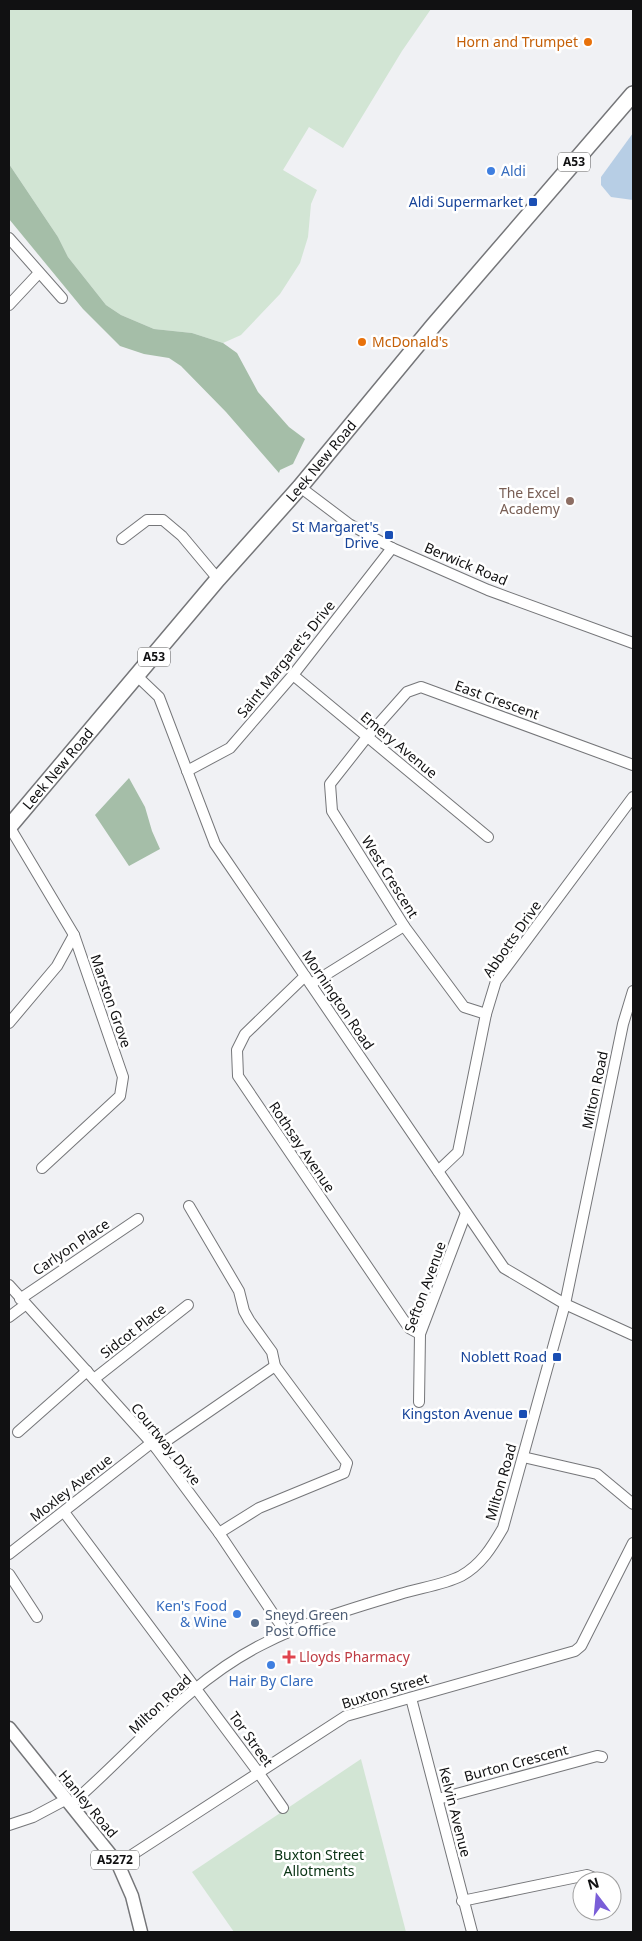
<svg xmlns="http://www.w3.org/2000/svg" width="642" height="1941" font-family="'Noto Sans',sans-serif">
	<rect width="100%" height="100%" fill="#f0f1f4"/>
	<g fill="#d2e5d4">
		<path d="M9 9H431L402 51 343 148 309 127 283 170 317 190 311 204 308 237 300 263 280 294 241 335 223 343 192 333 154 329 121 315 106 305 68 257 58 237 9 164Z"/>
		<path d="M361 1759 406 1932H234L192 1872Z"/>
	</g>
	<g fill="#a5bea8">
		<path d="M9 164 58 237 68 257 106 305 121 315 154 329 192 333 223 343 237 353 258 392 289 427 305 439 293 464 280 470 279 473 226 412 181 366 169 358 144 354 120 346 83 309 9 219Z"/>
		<path d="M129 778 145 807 152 831 160 849 129 866 95 815Z"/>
	</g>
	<path fill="#b7cee5" d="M633 133V200L611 197 601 185V177Z"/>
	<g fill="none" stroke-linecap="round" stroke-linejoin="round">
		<g stroke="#757679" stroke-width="12">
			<g id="minor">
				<path d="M9 238 62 298"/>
				<path d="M9 305 38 274"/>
				<path d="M300 487 349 524 392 548 488 590 633 643"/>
				<path d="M122 539 147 520H163L182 536 218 579"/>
				<path d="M293 675 488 837"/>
				<path d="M137 676 159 697 215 844 504 1268 565 1304 633 1335"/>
				<path d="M187 771 230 748 293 675 392 548"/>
				<path d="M9 826 74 935 123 1077 120 1096 42 1168"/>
				<path d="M305 976 245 1034 237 1050 238 1076 409 1328 420 1334"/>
				<path d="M311 984 404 926"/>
				<path d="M486 1014 464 1007 404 926 332 811 330 784 367 737 407 692 421 687 633 765"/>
				<path d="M9 1023 57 966 74 935"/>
				<path d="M438 1171 458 1152 486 1014 496 981 633 797"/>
				<path d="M189 1206 239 1291 244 1311 249 1320 272 1352 275 1366 347 1463 344 1473 259 1508 219 1533"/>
				<path d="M9 1285 156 1448 219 1533 286 1633"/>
				<path d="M20 1299 138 1219"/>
				<path d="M9 1317 25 1305"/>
				<path d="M94 1379 188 1305"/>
				<path d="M419 1402 420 1334 466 1213"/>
				<path d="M18 1432 87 1371"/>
				<path d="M156 1448 275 1366"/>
				<path d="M523 1457 597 1474 633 1504"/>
				<path d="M64 1512 258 1772 283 1808"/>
				<path d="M9 1554 150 1444"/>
				<path d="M9 1574 37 1617"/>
				<path d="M411 1698 472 1932"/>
				<path d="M438 1799 597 1756 602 1757"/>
				<path d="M70 1805C133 1751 186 1683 261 1645 305 1622 353 1608 400 1594 419 1588 443 1585 461 1576 481 1565 492 1547 503 1528L565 1304 623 1024 633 991"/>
				<path d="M9 1825 33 1817 65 1800"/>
				<path d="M118 1864 346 1716 575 1651 581 1646 633 1543"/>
				<path d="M462 1901 587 1875 592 1877"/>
			</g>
		</g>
		<g stroke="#757679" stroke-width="15">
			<path id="major" d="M9 1728 118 1864 132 1896 141 1932"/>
		</g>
		<g stroke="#757679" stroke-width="18">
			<g id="highway">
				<path id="s1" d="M9 827 218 579 300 487 433 326 633 94"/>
			</g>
		</g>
		<use href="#minor" stroke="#fff" stroke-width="10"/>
		<use href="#major" stroke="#fff" stroke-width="12"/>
		<use href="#highway" stroke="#fff" stroke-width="15"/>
	</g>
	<g fill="#e8710a" stroke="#fff" stroke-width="2">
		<circle cx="588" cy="42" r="5"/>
		<circle cx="362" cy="342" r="5"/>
	</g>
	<g fill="#3f7fe0" stroke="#fff" stroke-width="2">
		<circle cx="491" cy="171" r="5"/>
		<circle cx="237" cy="1614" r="5"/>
		<circle cx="271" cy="1665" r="5"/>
	</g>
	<g fill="#1a4fb4" stroke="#fff" stroke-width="2">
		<rect x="528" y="197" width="10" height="10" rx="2.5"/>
		<rect x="384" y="530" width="10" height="10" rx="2.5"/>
		<rect x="552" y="1352" width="10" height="10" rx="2.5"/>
		<rect x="518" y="1409" width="10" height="10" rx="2.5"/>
	</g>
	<circle fill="#8d6e63" stroke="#fff" stroke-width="2" cx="570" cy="501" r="5"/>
	<circle fill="#5c6f8a" stroke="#fff" stroke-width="2" cx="255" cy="1623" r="5"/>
	<path fill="#e0444e" stroke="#fff" stroke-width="2" d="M286.5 1649.5h5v5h5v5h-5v5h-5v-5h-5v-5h5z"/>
	<g text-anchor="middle" stroke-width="5" stroke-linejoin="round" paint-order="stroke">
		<g fill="#fff" stroke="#585859" stroke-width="1">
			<rect x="558" y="152.5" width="32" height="19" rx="4"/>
			<rect x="138" y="647.5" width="32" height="19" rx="4"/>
			<rect x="91" y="1850.5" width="48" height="19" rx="4"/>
		</g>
		<g font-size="12" font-weight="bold" fill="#111112">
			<text x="574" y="166">A53</text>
			<text x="154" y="661">A53</text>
			<text x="115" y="1864">A5272</text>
		</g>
		<g font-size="14" fill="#c56008" stroke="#fff" text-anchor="end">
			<text x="578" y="47">Horn and Trumpet</text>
			<text x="372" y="347" text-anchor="start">McDonald's</text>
		</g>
		<g font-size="14" fill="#366cbe" stroke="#fff" text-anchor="start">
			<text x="501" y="176">Aldi</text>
			<text x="227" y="1611" text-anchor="end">Ken's Food<tspan x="227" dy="16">&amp; Wine</tspan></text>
			<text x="271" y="1686" text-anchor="middle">Hair By Clare</text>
		</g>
		<g font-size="14" fill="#164399" stroke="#fff" text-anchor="end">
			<text x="523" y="207">Aldi Supermarket</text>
			<text x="379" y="532">St Margaret's<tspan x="379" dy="16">Drive</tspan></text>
			<text x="547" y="1362">Noblett Road</text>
			<text x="513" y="1419">Kingston Avenue</text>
		</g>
		<g font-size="14" fill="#111112" stroke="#fff">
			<text dy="5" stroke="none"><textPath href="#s1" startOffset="481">Leek New Road</textPath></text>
			<text transform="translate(466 564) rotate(23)" y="5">Berwick Road</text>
			<text transform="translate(286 659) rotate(-51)" y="5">Saint Margaret's Drive</text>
			<text transform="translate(497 700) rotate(20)" y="5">East Crescent</text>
			<text transform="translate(399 745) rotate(40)" y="5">Emery Avenue</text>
			<text dy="5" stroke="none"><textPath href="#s1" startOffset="76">Leek New Road</textPath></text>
			<text transform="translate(390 877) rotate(58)" y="5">West Crescent</text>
			<text transform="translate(512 939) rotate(-55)" y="5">Abbotts Drive</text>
			<text transform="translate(338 1000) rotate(56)" y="5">Mornington Road</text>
			<text transform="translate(111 1001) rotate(71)" y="5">Marston Grove</text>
			<text transform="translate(595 1090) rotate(-78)" y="5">Milton Road</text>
			<text transform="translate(302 1147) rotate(56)" y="5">Rothsay Avenue</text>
			<text transform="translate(71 1247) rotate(-34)" y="5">Carlyon Place</text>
			<text transform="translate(425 1287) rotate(-70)" y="5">Sefton Avenue</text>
			<text transform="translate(133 1331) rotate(-38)" y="5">Sidcot Place</text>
			<text transform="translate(166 1444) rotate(51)" y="5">Courtway Drive</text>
			<text transform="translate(501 1482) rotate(-74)" y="5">Milton Road</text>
			<text transform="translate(71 1488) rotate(-38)" y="5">Moxley Avenue</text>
			<text transform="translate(385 1691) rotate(-17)" y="5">Buxton Street</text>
			<text transform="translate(160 1704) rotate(-43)" y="5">Milton Road</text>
			<text transform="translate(251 1739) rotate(54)" y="5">Tor Street</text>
			<text transform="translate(516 1763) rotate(-15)" y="5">Burton Crescent</text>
			<text transform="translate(88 1804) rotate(50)" y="5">Hanley Road</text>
			<text transform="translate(455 1812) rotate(76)" y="5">Kelvin Avenue</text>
		</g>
		<g font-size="14" fill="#785e54" stroke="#fff" text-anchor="end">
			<text x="560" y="498">The Excel<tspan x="560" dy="16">Academy</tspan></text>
		</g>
		<g font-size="14" fill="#4e5e75" stroke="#fff" text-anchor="start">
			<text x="265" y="1620">Sneyd Green<tspan x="265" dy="16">Post Office</tspan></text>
		</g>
		<g font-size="14" fill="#be3a42" stroke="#fff" text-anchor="start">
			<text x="299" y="1662">Lloyds Pharmacy</text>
		</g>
		<g font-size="14" fill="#093314" stroke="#fff">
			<text x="319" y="1860">Buxton Street<tspan x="319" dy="16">Allotments</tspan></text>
		</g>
	</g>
	<rect width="642" height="1941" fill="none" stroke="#111112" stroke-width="20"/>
	<g transform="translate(597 1896) rotate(344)"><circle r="24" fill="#ffffff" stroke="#a0a0a0"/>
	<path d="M0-4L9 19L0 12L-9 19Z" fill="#7a5ed8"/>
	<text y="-8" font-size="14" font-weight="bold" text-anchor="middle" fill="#111112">N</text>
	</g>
</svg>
